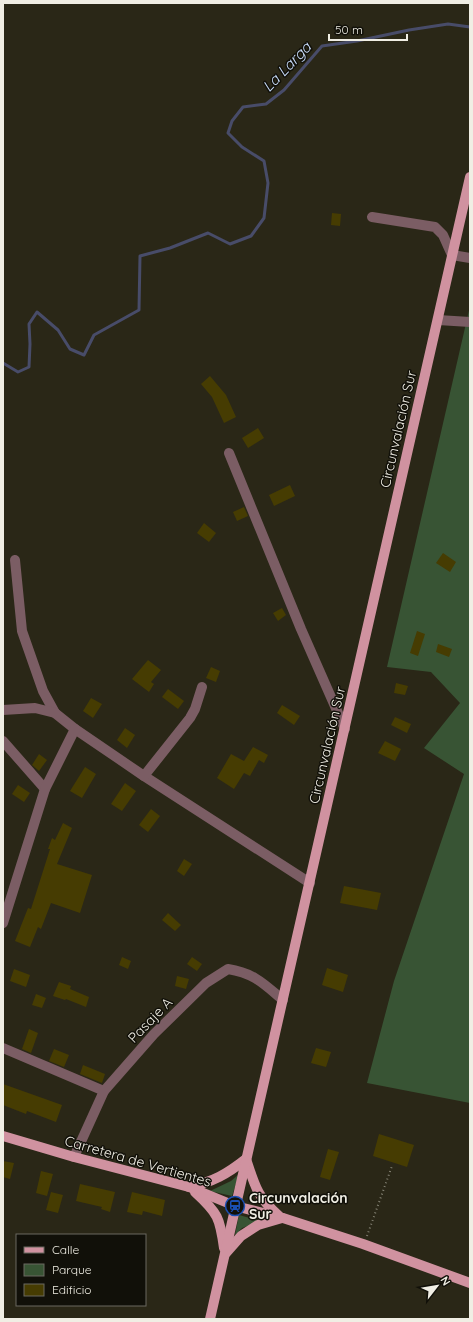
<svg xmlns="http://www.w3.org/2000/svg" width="473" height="1322" font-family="Quicksand,sans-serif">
	<rect width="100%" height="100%" fill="#2a2717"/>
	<g fill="#385434">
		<path d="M470 306V1103L367 1083 394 981 464 774 424 748 460 703 431 672 387 667Z"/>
		<path d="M239 1174 232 1196 210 1191 231 1181Z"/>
		<path d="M239 1215 261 1221 242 1228 235 1235Z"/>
	</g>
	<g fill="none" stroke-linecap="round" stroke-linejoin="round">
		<path stroke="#484c69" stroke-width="3" d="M3 363 18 372 29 367 30 344 29 324 37 312 58 330 70 349 84 355 94 335 139 310 140 256 170 248 208 233 230 244 251 236 264 218 268 183 264 161 242 147 228 133 232 121 243 107 266 104 284 90 322 46 357 41 409 30 448 24 470 27"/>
	</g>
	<g fill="#463c02">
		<path d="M332 213 341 214 340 226 331 225Z"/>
		<path d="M210 376 226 395 236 417 224 423 212 397 201 384Z"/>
		<path d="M258 428 264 438 248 448 242 438Z"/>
		<path d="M290 485 295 496 274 506 269 495Z"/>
		<path d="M244 507 248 516 237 521 233 512Z"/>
		<path d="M204 523 216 533 209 542 197 533Z"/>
		<path d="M443 553 456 562 450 572 436 563Z"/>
		<path d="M282 608 286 615 278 621 273 613Z"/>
		<path d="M417 631 425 634 418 656 410 653Z"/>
		<path d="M438 644 452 649 449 657 436 652Z"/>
		<path d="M148 660 161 670 151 682 154 684 149 692 132 679Z"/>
		<path d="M211 667 220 671 216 682 206 678Z"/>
		<path d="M396 683 408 686 405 695 394 693Z"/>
		<path d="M168 689 184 701 178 709 162 697Z"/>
		<path d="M91 698 102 704 93 718 83 711Z"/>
		<path d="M282 705 300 716 294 725 277 713Z"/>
		<path d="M395 717 411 724 407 733 391 725Z"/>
		<path d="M125 728 135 735 127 748 117 740Z"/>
		<path d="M385 741 401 749 395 761 378 753Z"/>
		<path d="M253 747 268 755 264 763 259 760 250 776 244 773 234 789 217 778 231 754 244 761Z"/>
		<path d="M39 754 47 760 39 771 32 765Z"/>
		<path d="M85 767 96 774 82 798 70 791Z"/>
		<path d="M125 783 136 791 122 811 111 804Z"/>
		<path d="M18 785 30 793 24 802 12 794Z"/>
		<path d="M151 809 160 816 148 832 139 825Z"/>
		<path d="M63 823 72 828 57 864 92 875 80 913 51 903 41 929 38 927 30 947 15 941 28 908 31 909 50 849H48L52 838 55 840Z"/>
		<path d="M184 859 192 864 184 876 177 871Z"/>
		<path d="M344 886 381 893 377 910 340 903Z"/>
		<path d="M168 913 181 925 175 931 162 920Z"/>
		<path d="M122 957 131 961 128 969 119 965Z"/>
		<path d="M192 957 202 964 197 971 187 964Z"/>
		<path d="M327 968 348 975 343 992 322 985Z"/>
		<path d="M14 969 30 975 26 987 10 981Z"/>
		<path d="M177 976 189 979 186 989 175 986Z"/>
		<path d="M59 982 71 986 70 989 89 997 86 1007 66 999 65 1000 53 996Z"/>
		<path d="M36 994 46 998 42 1008 32 1005Z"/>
		<path d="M29 1029 38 1033 31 1053 22 1049Z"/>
		<path d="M316 1048 331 1052 326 1067 311 1063Z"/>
		<path d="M54 1049 69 1055 64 1067 49 1061Z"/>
		<path d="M83 1065 105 1074 102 1083 80 1074Z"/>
		<path d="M3 1084 62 1105 56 1122 27 1111 26 1114 3 1105Z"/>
		<path d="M379 1134 414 1145 407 1167 373 1156Z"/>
		<path d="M328 1149 339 1152 330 1180 320 1177Z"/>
		<path d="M3 1161 14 1163 10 1179 3 1177Z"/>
		<path d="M41 1171 53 1174 47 1196 36 1193Z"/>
		<path d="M80 1184 115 1192 110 1212 101 1209 102 1207 76 1201Z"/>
		<path d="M51 1192 63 1195 58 1213 46 1210Z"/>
		<path d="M132 1192 165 1200 162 1216 143 1211 142 1215 127 1212Z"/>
	</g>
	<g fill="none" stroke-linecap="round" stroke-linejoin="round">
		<path stroke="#848274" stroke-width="2" stroke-dasharray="1 3" stroke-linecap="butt" d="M367 1236 392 1166"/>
		<g stroke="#7b5d64" stroke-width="10">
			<path d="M372 217 435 227 443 235 452 255 470 258"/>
			<path d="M438 320 470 322"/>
			<path d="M229 453 301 629 345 729"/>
			<path d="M15 560 22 631 43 691 55 713"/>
			<path d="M3 710 35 708 55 713 75 729 144 776 310 883"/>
			<path d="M3 741 45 789"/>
			<path d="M144 776 190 718 195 709 202 687"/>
			<path d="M3 923 45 789 75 729"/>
			<path d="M3 1048 104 1091"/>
			<path d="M74 1157 104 1091 154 1034 206 983 228 969C254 973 264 984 283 1000"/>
		</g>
		<g stroke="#d092a0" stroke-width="10">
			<path d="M3 1136 74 1157 189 1187 235 1206 283 1218 363 1244 470 1283"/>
			<path d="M189 1187C213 1182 227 1174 246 1159 255 1186 257 1197 279 1216"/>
			<path d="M195 1192C218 1213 220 1218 224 1248"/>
			<path d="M226 1253 241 1236 258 1225 282 1218"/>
			<path d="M210 1319 470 177"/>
		</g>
	</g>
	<defs>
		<g id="station-ring" transform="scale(1)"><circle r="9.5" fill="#111009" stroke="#1a4fb4" stroke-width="1.5"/><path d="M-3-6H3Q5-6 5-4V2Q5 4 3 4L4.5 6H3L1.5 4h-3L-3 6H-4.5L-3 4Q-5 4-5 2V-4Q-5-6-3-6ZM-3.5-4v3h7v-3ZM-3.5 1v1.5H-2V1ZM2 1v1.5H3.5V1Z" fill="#1a4fb4"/></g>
	</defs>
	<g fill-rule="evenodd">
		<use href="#station-ring" x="235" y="1206"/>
	</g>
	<g text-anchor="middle" stroke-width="3" stroke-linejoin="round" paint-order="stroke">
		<g font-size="14" fill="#f0eee4" stroke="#111009">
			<text transform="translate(398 429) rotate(-77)" y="5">Circunvalación Sur</text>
			<text transform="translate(327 745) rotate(-77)" y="5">Circunvalación Sur</text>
			<text transform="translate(150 1020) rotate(-46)" y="5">Pasaje A</text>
			<text transform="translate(138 1161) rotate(16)" y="5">Carretera de Vertientes</text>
		</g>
		<g font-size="14" font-weight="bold" fill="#f0eee4" stroke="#111009" text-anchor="start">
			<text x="249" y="1203">Circunvalación<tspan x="249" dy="16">Sur</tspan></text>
		</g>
		<g font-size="15" font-style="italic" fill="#cce0ff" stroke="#111009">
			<text transform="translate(287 67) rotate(-46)" y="5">La Larga</text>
		</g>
	</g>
	<rect width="473" height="1322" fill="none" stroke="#f0eee4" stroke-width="8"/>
	<rect x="16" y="1234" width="130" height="72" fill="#111009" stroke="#6a6961"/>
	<rect x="24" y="1247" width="20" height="6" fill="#d092a0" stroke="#6a6961"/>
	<text x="52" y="1254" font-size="12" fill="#f0eee4">Calle</text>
	<rect x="24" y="1264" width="20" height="12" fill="#385434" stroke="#6a6961"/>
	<text x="52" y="1274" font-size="12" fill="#f0eee4">Parque</text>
	<rect x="24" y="1284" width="20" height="12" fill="#463c02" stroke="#6a6961"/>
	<text x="52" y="1294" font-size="12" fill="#f0eee4">Edificio</text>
	<g transform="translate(437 1286) rotate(59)" stroke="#111009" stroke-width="3" paint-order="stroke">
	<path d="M0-3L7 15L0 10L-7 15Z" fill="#f0eee4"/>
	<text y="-6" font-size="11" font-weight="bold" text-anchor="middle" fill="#f0eee4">N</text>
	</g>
	<path d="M329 34v6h78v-6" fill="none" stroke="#f0eee4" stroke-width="2"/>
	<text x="335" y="34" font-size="12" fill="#f0eee4" stroke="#111009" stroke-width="3" paint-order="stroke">50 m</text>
</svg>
